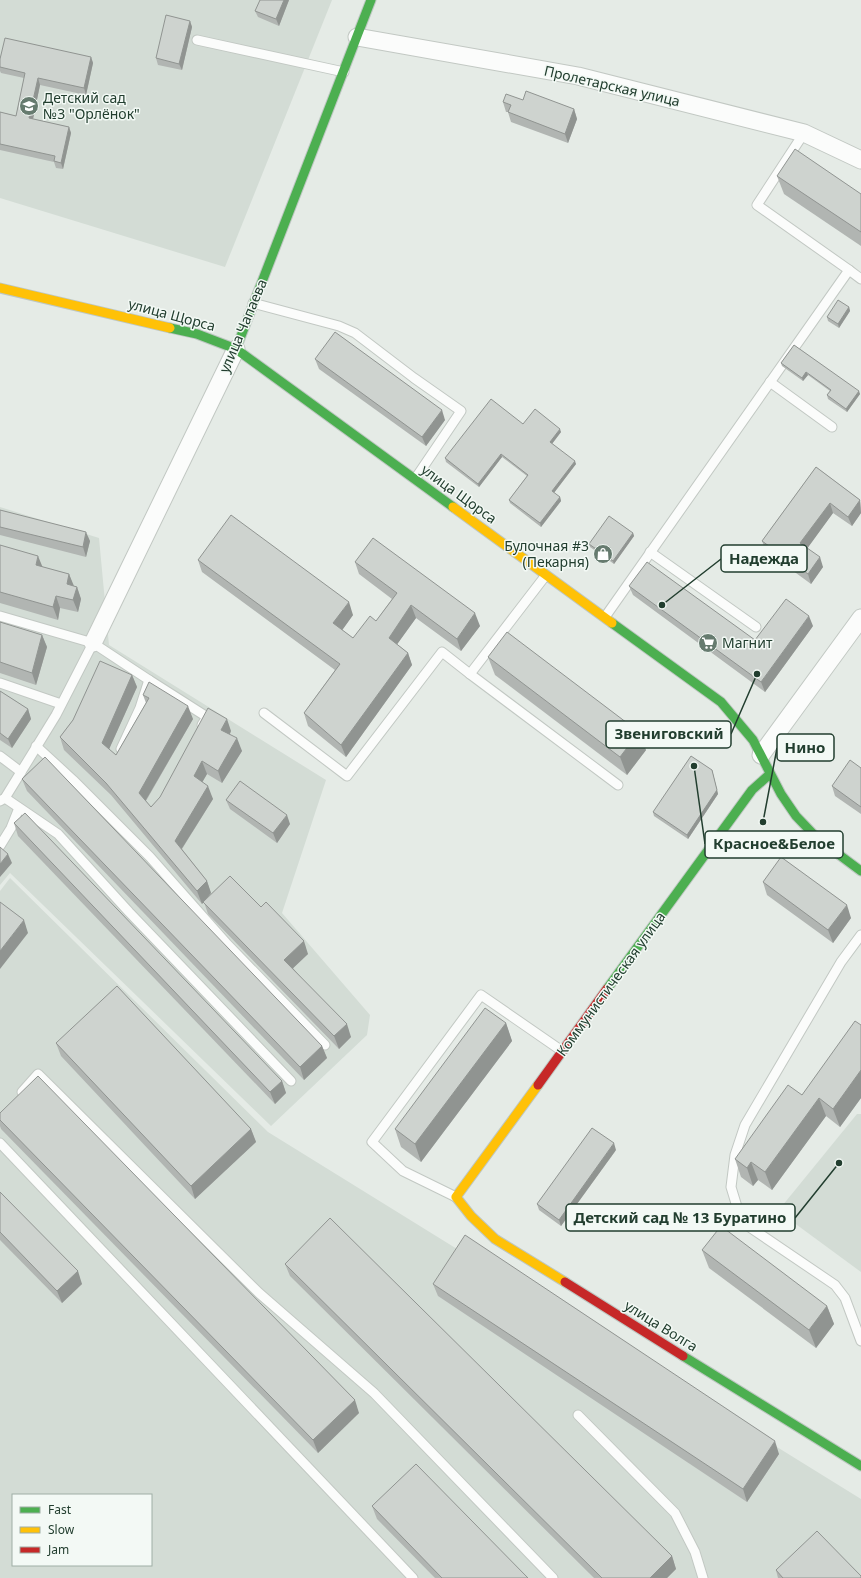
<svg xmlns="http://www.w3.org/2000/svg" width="861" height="1578" font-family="'Noto Sans',sans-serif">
	<rect width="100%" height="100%" fill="#e5ebe6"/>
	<g fill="#d3dcd5" fill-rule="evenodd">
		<path d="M0 0H332L225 267 0 198Z"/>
		<path d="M0 507 99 538 109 645 326 780 282 913 370 1015 367 1035 271 1126 10 873 0 885Z"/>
		<path d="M10 878 268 1132 861 1499V1578H0V891ZM13 1495H151V1565H13Z"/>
		<path d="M857 1114H861V1272L778 1211Z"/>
	</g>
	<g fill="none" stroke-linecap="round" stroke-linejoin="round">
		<g stroke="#c2c8c3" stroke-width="11">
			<g id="lane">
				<path d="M197 40 344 72"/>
				<path d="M849 270 861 279"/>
				<path d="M253 303 339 326 355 333 414 378 461 411 415 479"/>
				<path d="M770 382 832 427"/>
				<path d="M650 552 756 627"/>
				<path d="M0 616 93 643 149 680 140 708 121 749"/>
				<path d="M605 617 849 270 757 205 804 133"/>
				<path d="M470 674 618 785"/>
				<path d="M149 680 207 717 202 725"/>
				<path d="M0 683 61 704"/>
				<path d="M264 713 347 776 442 652 470 674 546 575"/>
				<path d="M36 746 73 780 150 857 227 944 325 1045"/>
				<path d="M0 756 21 772"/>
				<path d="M5 798 58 834 129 912 291 1081"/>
				<path d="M0 801 5 798 56 715 93 643"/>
				<path d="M0 846 11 828 19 808"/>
				<path d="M861 935 841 962 745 1125 735 1155 731 1187 738 1210 748 1226 835 1285 845 1298 861 1341"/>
				<path d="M22 1092 38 1074 259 1293 374 1393 553 1578"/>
				<path d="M0 1143 413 1578"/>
				<path d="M456 1197 403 1171 372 1142 481 995 562 1051"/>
				<path d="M578 1415 675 1513 695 1552 703 1578"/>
			</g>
		</g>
		<g stroke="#c2c8c3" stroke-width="19">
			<g id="street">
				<path d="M357 37 578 76 804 133 861 160"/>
				<path d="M93 643 236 349"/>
				<path d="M761 755 861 618"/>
			</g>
		</g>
		<g stroke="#bec7c2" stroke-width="11">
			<g id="fast">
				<path d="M170 328 197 334 236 349 453 507"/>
				<path d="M236 349 371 0"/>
				<path d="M612 623 721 702 753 740 781 794 796 816 818 839 861 871"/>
				<path d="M607 989 752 790 770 774"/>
				<path d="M683 1356 861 1466"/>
			</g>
		</g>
		<g stroke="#bec7c2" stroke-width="11">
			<g id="slow">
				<path d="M0 288 170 328"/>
				<path d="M453 507 612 623"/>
				<path d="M538 1085 456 1197 471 1216 495 1239 565 1282"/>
			</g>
		</g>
		<g stroke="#bec7c2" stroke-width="11">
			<g id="jam">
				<path d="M538 1085 607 989"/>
				<path d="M565 1282 683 1356"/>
			</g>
		</g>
		<use href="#lane" stroke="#fbfcfb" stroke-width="9"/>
		<use href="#street" stroke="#fbfcfb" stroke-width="17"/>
		<use href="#fast" stroke="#4caf50" stroke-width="9"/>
		<use href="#slow" stroke="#ffc107" stroke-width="9"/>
		<use href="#jam" stroke="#c62828" stroke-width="9"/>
	</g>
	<g fill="#b1b5b2">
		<path d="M289 0 279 26 258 17 255 11Z"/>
		<path d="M190 21 192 27 182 70 158 65 156 58Z"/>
		<path d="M91 57 93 63 86 95 40 85 33 119 69 127 71 133 63 169 56 168 54 162 0 150V112L16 116 24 78 1 73 0 71V59Z"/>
		<path d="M523 100 574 109 577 119 568 143 511 122 508 112H506L503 102Z"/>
		<path d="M777 176 861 194V246L784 194Z"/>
		<path d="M849 307 850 311 839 328 828 321 827 317Z"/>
		<path d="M794 345 860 394 847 412 828 399 827 395 830 391 808 375 803 381 782 366 781 363Z"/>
		<path d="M315 359 445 420 426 446 319 369Z"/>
		<path d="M523 424 561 432 552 444 576 464 554 493 560 497 561 501 541 527 510 503 509 500 527 476 502 457 479 487 446 462 445 458Z"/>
		<path d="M816 467 860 500 861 513 852 526 833 513 807 548 823 567 811 584 766 551 762 541Z"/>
		<path d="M0 510 90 541 86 557 0 535Z"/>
		<path d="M633 533 634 536 614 564 590 547 589 544Z"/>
		<path d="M0 545 43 567 69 574 73 586 77 587 81 599 78 612 60 608 58 620 0 603Z"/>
		<path d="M198 560 353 615 342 630 353 638 376 621 392 599 359 574 355 562 480 626 461 651 416 618 397 644 408 653 412 665 346 757 308 726 304 713 335 670 202 572Z"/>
		<path d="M629 586 755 640 813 626 765 692 633 595Z"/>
		<path d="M0 622 42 635 47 647 36 685 0 673Z"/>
		<path d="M488 657 646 750 627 775 495 675Z"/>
		<path d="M132 675 137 687 109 749 116 755 146 703 143 695 193 719 146 801 151 807 231 731 230 734 242 751 222 783 207 774 202 782 213 799 182 849 207 881 211 893 206 899 261 907 308 954 293 968 351 1037 339 1049 208 914 204 902 202 904 111 795 64 750 60 737 73 720Z"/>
		<path d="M0 691 28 709 31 719 12 748 0 740Z"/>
		<path d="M861 768V814L835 796 832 786Z"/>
		<path d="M712 770 718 794 688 839 654 816 653 812Z"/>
		<path d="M22 779 322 1046 327 1058 304 1080 27 791Z"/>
		<path d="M226 800 290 824 277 843 230 809Z"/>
		<path d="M14 823 282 1081 286 1093 275 1104 18 836Z"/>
		<path d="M763 882 851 918 833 943 767 895Z"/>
		<path d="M506 1023 512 1041 421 1162 401 1147 395 1129Z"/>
		<path d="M861 1025V1098L840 1127 826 1116 772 1190 758 1180 753 1186 741 1177 735 1159 802 1095Z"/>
		<path d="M56 1043 251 1129 256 1142 195 1199 61 1056Z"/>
		<path d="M0 1113 359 1413 318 1453 1 1129 0 1126Z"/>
		<path d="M616 1150 561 1226 539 1210 537 1204Z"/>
		<path d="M0 1192 82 1284 62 1303 0 1240Z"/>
		<path d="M702 1250 827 1306 834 1324 816 1348 709 1268Z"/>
		<path d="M285 1264 672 1556 676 1569 667 1578H594L290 1276Z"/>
		<path d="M433 1284 779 1454 747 1502 438 1296Z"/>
		<path d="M372 1506 528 1578H435L377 1519Z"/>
		<path d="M776 1570 861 1578H778Z"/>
	</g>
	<g fill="#909491">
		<path d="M284 0H289L279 26 276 19Z"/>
		<path d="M190 21 192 27 182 70 179 64Z"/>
		<path d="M91 57 93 63 86 95 84 88Z"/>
		<path d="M38 78 40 85 32 124 29 118Z"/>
		<path d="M574 109 577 119 568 143 565 134Z"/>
		<path d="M69 127 71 133 63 169 61 163Z"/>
		<path d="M849 307 850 311 839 328 838 324Z"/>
		<path d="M806 372 808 375 803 381 802 378Z"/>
		<path d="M859 391 860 394 847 412 846 409Z"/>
		<path d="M442 410 445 420 426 446 422 437Z"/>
		<path d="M560 429 561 432 551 445 550 442Z"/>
		<path d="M501 454 502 457 479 487 478 484Z"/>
		<path d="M575 461 576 464 553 494 552 491Z"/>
		<path d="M560 497 561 501 541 527 540 523Z"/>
		<path d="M860 500 861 513 852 526 848 517Z"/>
		<path d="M830 503 833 513 804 553 800 543Z"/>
		<path d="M86 532 90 541 86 557 83 547Z"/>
		<path d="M633 533 634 536 614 564 613 561Z"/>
		<path d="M38 556 43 568 36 565Z"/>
		<path d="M820 557 823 567 811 584 808 574Z"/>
		<path d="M69 574 74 586 67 584Z"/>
		<path d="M77 587 81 599 78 612 73 600Z"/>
		<path d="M56 596 60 608 58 620 53 607Z"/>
		<path d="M349 602 353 615 338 636 333 623Z"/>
		<path d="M411 605 416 618 393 650 389 638Z"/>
		<path d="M475 613 480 626 461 651 457 639Z"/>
		<path d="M809 616 813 626 765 692 761 682Z"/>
		<path d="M42 635 47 647 36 685 32 673Z"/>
		<path d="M408 653 412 665 346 757 341 745Z"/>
		<path d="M132 675 137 687 106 756 102 743Z"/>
		<path d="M188 706 193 719 143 805 139 793Z"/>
		<path d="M28 709 31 719 12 748 8 739Z"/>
		<path d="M227 719 231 731 226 742 221 730Z"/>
		<path d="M639 732 646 750 627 775 620 757Z"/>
		<path d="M237 738 242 751 222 783 218 771Z"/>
		<path d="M202 761 207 774 199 788 194 776Z"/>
		<path d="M712 770 718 794 688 839 687 835Z"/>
		<path d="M208 786 213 799 179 853 175 841Z"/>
		<path d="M287 815 290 824 277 843 273 833Z"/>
		<path d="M8 854 12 863 0 877V864Z"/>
		<path d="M207 881 211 893 202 904 197 891Z"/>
		<path d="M847 905 851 918 833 943 828 930Z"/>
		<path d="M24 920 28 933 0 969V951Z"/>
		<path d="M304 941 308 954 289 972 284 960Z"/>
		<path d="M506 1023 512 1041 421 1162 415 1144Z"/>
		<path d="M347 1024 351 1037 339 1049 334 1036Z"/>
		<path d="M322 1046 327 1058 304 1080 300 1067Z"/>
		<path d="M861 1070V1098L840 1127 833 1109Z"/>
		<path d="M282 1081 286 1093 275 1104 270 1092Z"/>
		<path d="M819 1098 826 1116 772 1190 765 1172Z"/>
		<path d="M251 1129 256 1142 195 1199 191 1186Z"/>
		<path d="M614 1143 616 1150 561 1226 559 1220Z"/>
		<path d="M751 1162 758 1180 753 1186 747 1168Z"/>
		<path d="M78 1271 82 1284 62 1303 57 1291Z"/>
		<path d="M827 1306 834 1324 816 1348 809 1330Z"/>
		<path d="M355 1400 359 1413 318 1453 313 1440Z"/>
		<path d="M775 1441 779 1454 747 1502 743 1489Z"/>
		<path d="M672 1556 676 1569 667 1578H650Z"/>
	</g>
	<g fill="#ced3cf" stroke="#909491">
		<path d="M260 0H284L276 19 255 11Z"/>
		<path d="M166 15 190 21 179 64 156 58Z"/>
		<path d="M5 38 91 57 84 88 38 78 29 118 69 127 61 163 54 161 55 156 0 144V112L16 116 25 73 0 67V59Z"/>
		<path d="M526 91 574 109 565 134 508 112 511 105 503 102 506 94 523 100Z"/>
		<path d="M795 149 861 194V232L777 176Z"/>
		<path d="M838 300 849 307 838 324 827 317Z"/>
		<path d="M335 332 442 410 422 437 315 359Z"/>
		<path d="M794 345 859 391 846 409 827 395 831 390 806 372 802 378 781 363Z"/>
		<path d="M491 399 523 424 535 409 560 429 550 442 575 461 552 491 560 497 540 523 509 500 528 475 501 454 478 484 445 458Z"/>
		<path d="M816 467 860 500 848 517 830 503 800 543 820 557 808 574 762 541Z"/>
		<path d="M0 510 86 532 83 547 0 527Z"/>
		<path d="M231 515 349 602 333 623 353 638 370 616 376 621 397 593 355 562 373 538 475 613 457 639 411 605 389 638 408 653 341 745 304 713 340 664 198 560Z"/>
		<path d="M609 516 633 533 613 561 589 544Z"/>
		<path d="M0 545 38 556 36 565 69 574 67 584 77 587 73 600 56 596 53 607 0 592Z"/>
		<path d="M647 562 755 640 786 599 809 616 761 682 629 586Z"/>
		<path d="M0 622 42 635 32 673 0 662Z"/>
		<path d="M507 632 639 732 620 757 488 657Z"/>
		<path d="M100 661 132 675 102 743 116 755 149 698 143 695 149 682 188 706 139 793 151 807 160 797 208 708 227 719 221 730 237 738 218 771 202 761 194 776 208 786 175 841 207 881 197 891 106 783 60 737 73 720Z"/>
		<path d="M0 691 28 709 8 739 0 733Z"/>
		<path d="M691 756 712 770 717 790 687 835 653 812Z"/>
		<path d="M45 757 322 1046 300 1067 22 779Z"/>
		<path d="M850 760 861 768V807L832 786Z"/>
		<path d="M240 781 287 815 273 833 226 800Z"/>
		<path d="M25 813 282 1081 270 1092 14 823Z"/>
		<path d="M0 847 8 854 0 864Z"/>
		<path d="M781 857 847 905 828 930 763 882Z"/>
		<path d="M230 876 261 907 266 902 304 941 284 960 347 1024 334 1036 203 902Z"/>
		<path d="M0 902 24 920 0 951Z"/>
		<path d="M117 986 251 1129 191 1186 56 1043Z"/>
		<path d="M485 1008 506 1023 415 1144 395 1129Z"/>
		<path d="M855 1021 861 1025V1070L833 1109 819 1098 765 1172 751 1162 747 1168 735 1159 788 1085 802 1095Z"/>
		<path d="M38 1076 355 1400 313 1440 0 1120V1113Z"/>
		<path d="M592 1128 614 1143 559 1220 537 1204Z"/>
		<path d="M0 1192 78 1271 57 1291 0 1232Z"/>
		<path d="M330 1218 672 1556 650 1578H602L285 1264Z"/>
		<path d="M721 1226 827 1306 809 1330 702 1250Z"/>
		<path d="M465 1235 775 1441 743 1489 433 1284Z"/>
		<path d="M416 1464 528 1578H442L372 1506Z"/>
		<path d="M817 1531 861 1576V1578H783L776 1570Z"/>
	</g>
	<defs>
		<g id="school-disc" transform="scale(1)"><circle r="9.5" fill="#667b6f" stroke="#f3f9f5"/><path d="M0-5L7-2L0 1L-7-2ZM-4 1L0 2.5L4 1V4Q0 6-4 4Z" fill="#fff"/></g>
		<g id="shop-disc" transform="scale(1)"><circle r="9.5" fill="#667b6f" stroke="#f3f9f5"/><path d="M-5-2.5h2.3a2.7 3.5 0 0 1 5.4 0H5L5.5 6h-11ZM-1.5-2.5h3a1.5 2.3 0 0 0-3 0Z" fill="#fff"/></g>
		<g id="supermarket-disc" transform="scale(1)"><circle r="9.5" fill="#667b6f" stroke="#f3f9f5"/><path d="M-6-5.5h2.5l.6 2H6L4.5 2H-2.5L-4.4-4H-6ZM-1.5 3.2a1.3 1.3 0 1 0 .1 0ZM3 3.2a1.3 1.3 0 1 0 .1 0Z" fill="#fff"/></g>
	</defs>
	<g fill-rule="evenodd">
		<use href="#school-disc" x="29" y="106"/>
		<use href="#shop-disc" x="603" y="554"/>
		<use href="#supermarket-disc" x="708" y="643"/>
	</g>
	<g text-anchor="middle" stroke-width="3" stroke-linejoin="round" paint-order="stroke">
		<g font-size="14" fill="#223e2f" stroke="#f3f9f5">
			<text transform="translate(612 86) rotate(13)" y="5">Пролетарская улица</text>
			<text transform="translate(172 315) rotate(15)" y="5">улица Щорса</text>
			<text transform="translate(243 326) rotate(-67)" y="5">улица Чапаева</text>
			<text transform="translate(459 494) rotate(36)" y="5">улица Щорса</text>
			<text transform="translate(611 984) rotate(-54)" y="5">Коммунистическая улица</text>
			<text transform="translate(661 1326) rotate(32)" y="5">улица Волга</text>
		</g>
		<g font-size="14" fill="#223e2f" stroke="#f3f9f5" text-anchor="start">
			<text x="43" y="103">Детский сад<tspan x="43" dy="16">№3 "Орлёнок"</tspan></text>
			<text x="589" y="551" text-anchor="end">Булочная #3<tspan x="589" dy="16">(Пекарня)</tspan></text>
			<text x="722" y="648">Магнит</text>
		</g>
	</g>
	<path fill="none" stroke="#223e2f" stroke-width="1.5" d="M662 605L721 559M757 674L731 734M763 822L777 748M694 766L705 844M839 1163L795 1218"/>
	<g fill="#223e2f" stroke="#f3f9f5" stroke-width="1.5">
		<circle cx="662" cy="605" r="4"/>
		<circle cx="757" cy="674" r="4"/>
		<circle cx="763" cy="822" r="4"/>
		<circle cx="694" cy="766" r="4"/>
		<circle cx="839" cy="1163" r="4"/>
	</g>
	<g fill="#f3f9f5" stroke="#223e2f" stroke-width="1.5">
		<rect x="721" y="545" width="86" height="27" rx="4"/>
		<rect x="606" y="721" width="125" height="27" rx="4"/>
		<rect x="777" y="734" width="57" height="27" rx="4"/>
		<rect x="705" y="831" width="138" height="27" rx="4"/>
		<rect x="566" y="1204" width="229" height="27" rx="4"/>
	</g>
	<g font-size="15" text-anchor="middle" font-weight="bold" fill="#223e2f">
		<text x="764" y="564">Надежда</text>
		<text x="669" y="739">Звениговский</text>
		<text x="805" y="753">Нино</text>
		<text x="774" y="849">Красное&amp;Белое</text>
		<text x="680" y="1223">Детский сад № 13 Буратино</text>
	</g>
	<rect x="12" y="1494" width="140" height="72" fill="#f3f9f5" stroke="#9faea6"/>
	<rect x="20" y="1507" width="20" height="6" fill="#4caf50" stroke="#9faea6"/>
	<text x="48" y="1514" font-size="12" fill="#223e2f">Fast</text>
	<rect x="20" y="1527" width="20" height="6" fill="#ffc107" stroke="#9faea6"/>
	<text x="48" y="1534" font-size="12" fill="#223e2f">Slow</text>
	<rect x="20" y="1547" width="20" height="6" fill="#c62828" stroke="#9faea6"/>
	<text x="48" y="1554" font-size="12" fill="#223e2f">Jam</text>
</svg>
